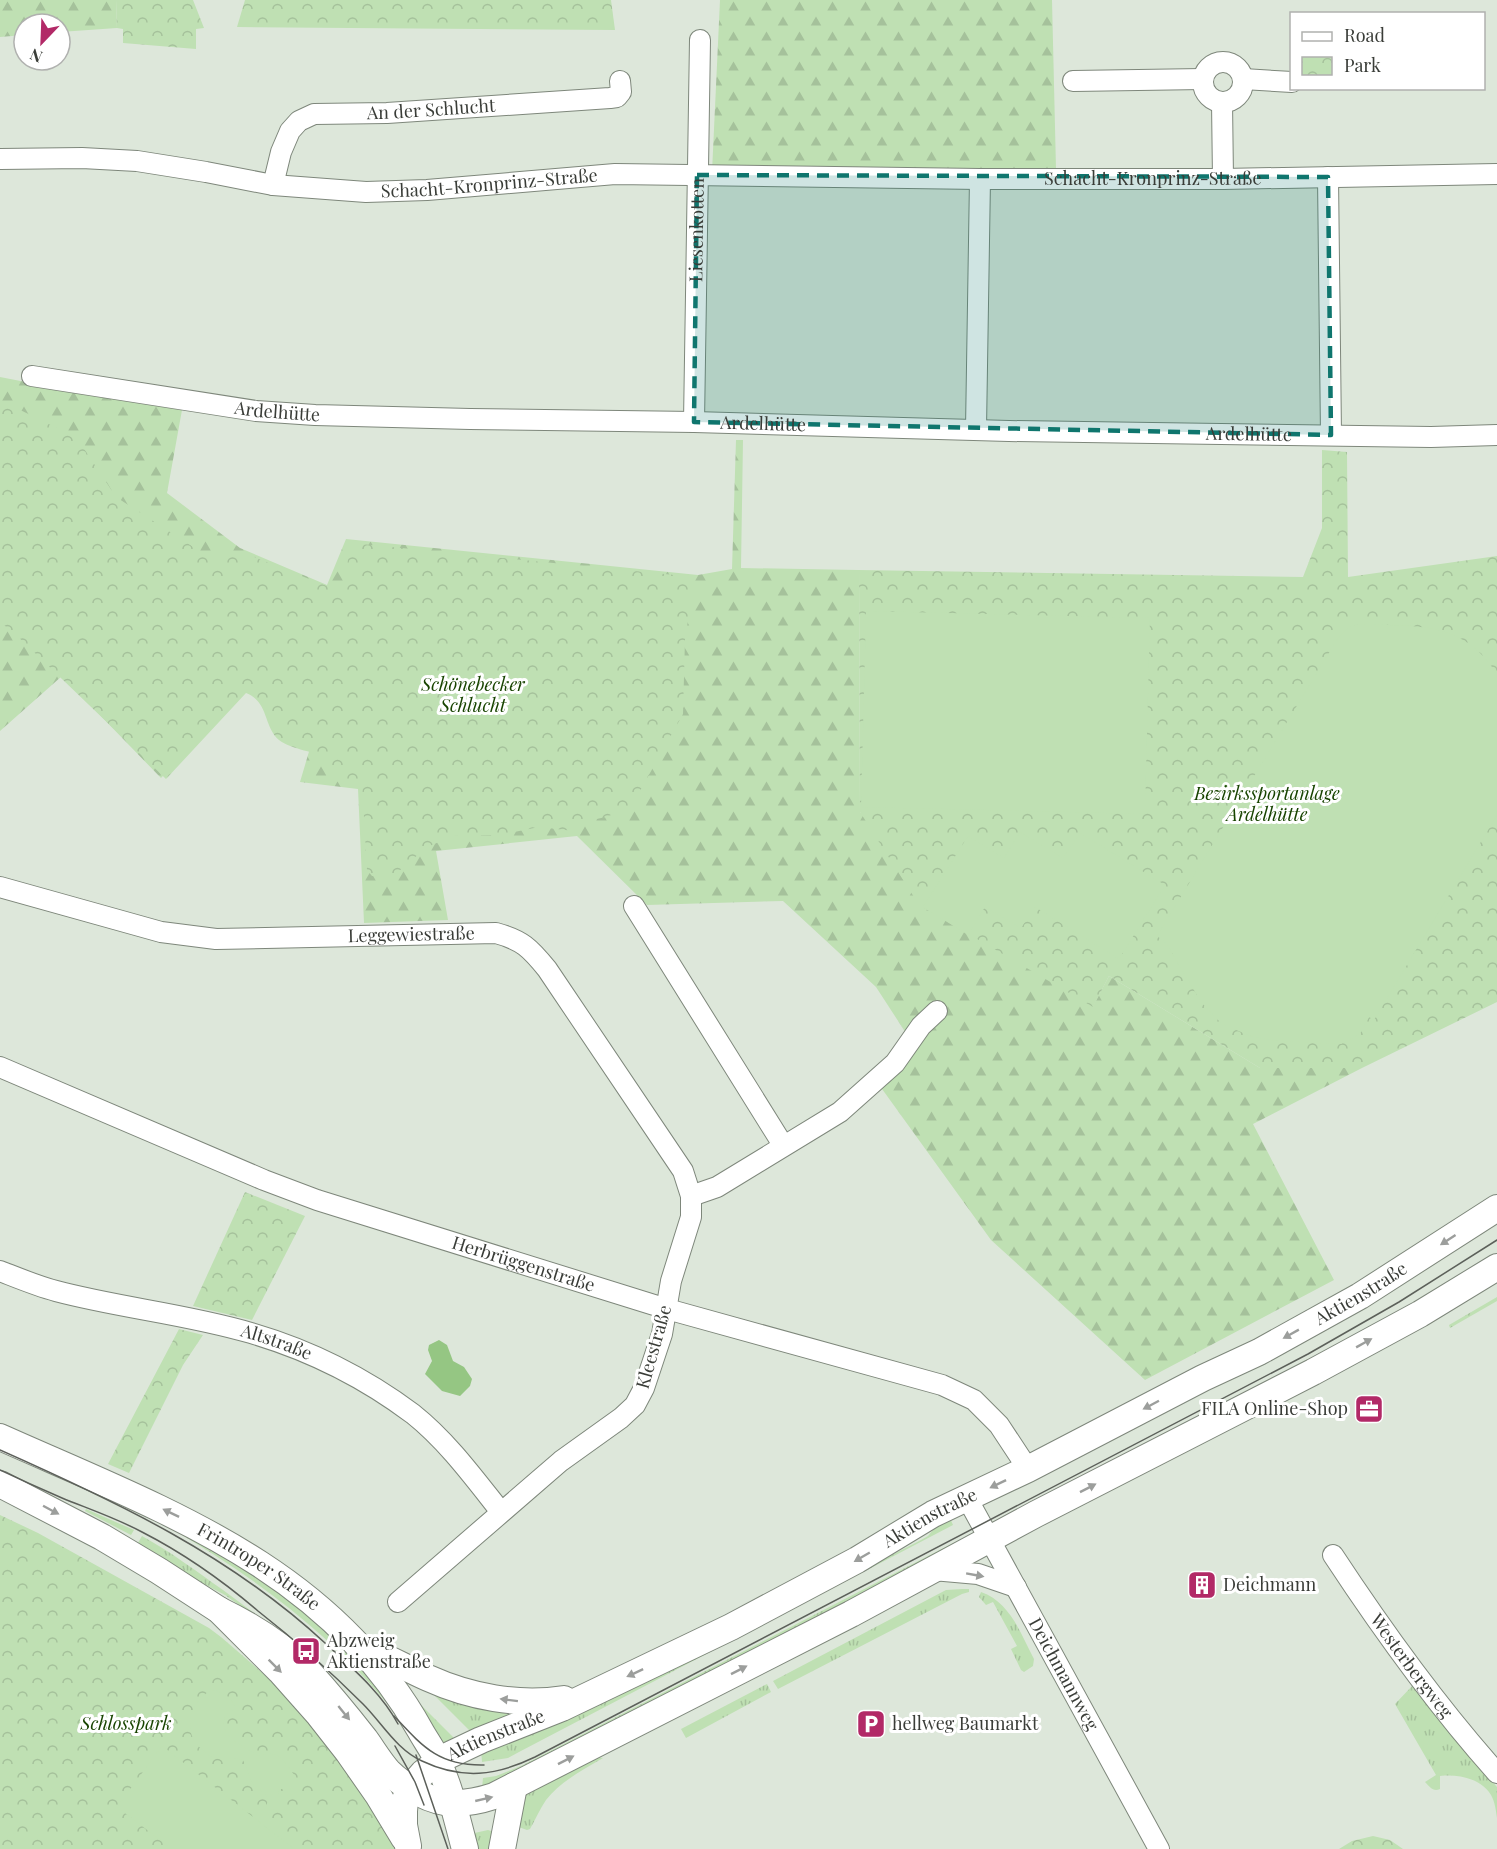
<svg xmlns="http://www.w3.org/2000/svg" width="1497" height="1849" font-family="'Playfair Display',serif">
	<defs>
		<pattern id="grass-tufts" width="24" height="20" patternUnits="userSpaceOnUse" patternTransform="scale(1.5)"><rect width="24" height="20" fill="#bfe0b3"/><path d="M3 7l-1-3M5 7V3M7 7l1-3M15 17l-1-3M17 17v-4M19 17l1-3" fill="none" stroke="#a5c19b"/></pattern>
		<pattern id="forest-firs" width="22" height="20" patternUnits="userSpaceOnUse" patternTransform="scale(1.5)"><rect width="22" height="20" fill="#bfe0b3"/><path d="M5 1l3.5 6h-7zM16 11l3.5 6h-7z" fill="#a5c19b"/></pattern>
		<pattern id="park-crowns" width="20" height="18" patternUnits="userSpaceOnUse" patternTransform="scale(1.5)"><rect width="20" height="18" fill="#bfe0b3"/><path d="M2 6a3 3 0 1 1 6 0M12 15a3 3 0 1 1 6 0" fill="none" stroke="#a5c19b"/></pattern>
	</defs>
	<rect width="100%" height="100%" fill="#dde7da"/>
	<g fill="url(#grass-tufts)">
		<path d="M1497 1297V1301L1450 1328 1449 1325Z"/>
		<path d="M86 1509 134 1530 131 1535 85 1511Z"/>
		<path d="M950 1518 953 1525 519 1752 508 1758 482 1762 481 1749 828 1588 921 1540 928 1536 937 1525Z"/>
		<path d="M170 1528 222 1549 338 1637 387 1700 385 1701C326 1630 250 1574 170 1528Z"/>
		<path d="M142 1536C171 1552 196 1571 223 1590 265 1621 308 1653 344 1692L340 1693 257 1618 225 1595 135 1548Z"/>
		<path d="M961 1539 962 1542 525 1770 482 1788 483 1778 496 1776 521 1766Z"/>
		<path d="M962 1589H969V1592L962 1594 778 1689 773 1681 946 1590Z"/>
		<path d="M981 1592C1010 1602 1021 1634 1034 1659L1033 1666 1024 1672 1021 1670 1011 1649 1017 1646 993 1602 986 1605 979 1597Z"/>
		<path d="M767 1684 771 1692 686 1738 681 1729Z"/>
		<path d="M1414 1684 1470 1756 1497 1787V1818C1496 1811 1495 1802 1491 1795 1481 1778 1457 1774 1440 1776V1789C1433 1792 1430 1787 1425 1782L1436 1775 1395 1704Z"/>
		<path d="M432 1693 511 1715 471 1732Z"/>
		<path d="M415 1702 422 1706 456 1740 443 1746Z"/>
		<path d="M596 1757 603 1758C583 1770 561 1781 546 1800 540 1809 535 1820 530 1829L527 1830 513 1825 524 1796Z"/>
		<path d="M488 1830 497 1833 494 1849H475L470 1834Z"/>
	</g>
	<g fill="url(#forest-firs)">
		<path d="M0 0H116L117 28 60 32V24H24V35L0 37Z"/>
		<path d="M720 0H1052L1056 169 712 172Z"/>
		<path d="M0 377 77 392 182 410 167 493 240 548 327 585 346 539 698 575 732 569 736 440H743L741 568 859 570 860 812 1093 1006 1109 976 1260 1068H1362L1253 1124 1334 1280 1145 1380 991 1240 877 1082 915 1047 876 987 783 901 647 905 577 836 436 851 448 920 364 923 358 789 300 782 321 711 254 680 161 778 62 676 0 731Z"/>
	</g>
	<g fill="url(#park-crowns)">
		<path d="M116 0H193L204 28 196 29V49L123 43V29L117 28Z"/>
		<path d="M245 0H611L615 30 237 27Z"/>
		<path d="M0 400 77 438 116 497 201 552 239 551 342 592 351 543 695 577 685 639 683 714 631 807 606 817 587 821 574 831 539 827 499 835 453 836 427 847 392 877 372 876 367 870 362 783 340 779C336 773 332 765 326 760 318 751 291 750 279 740 263 726 269 702 246 693L166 779 11 630 2 624 0 625Z"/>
		<path d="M1322 450 1347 452 1348 577 1497 556V1002L1362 1068H1260L1109 976 1093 1007 919 905 860 812 859 570 1303 577 1322 528Z"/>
		<path d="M245 1192 305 1216 252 1320 193 1306Z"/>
		<path d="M179 1329 203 1335 183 1365 129 1473 108 1464Z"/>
		<path d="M0 1515 38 1533 209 1628 221 1637C245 1658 271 1679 293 1702 334 1745 365 1798 395 1849H0Z"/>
		<path d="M1373 1836 1390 1840 1403 1849H1339L1352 1841Z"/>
	</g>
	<g fill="#bfe0b3">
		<path d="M866 611 1150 618 1145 814 861 807Z"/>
		<path d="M1358 624C1416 627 1462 619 1497 674V815L1374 1020 1369 1017 1360 1034 1341 1044 1278 1041 1253 1037 1229 1027 1219 1021 1201 1002 1166 943 1157 936 1338 638 1349 627Z"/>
		<path d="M1020 832 1063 858 1080 833 1165 885 1119 959 1035 907 1021 928 985 907 968 935 923 907 968 836 1004 858Z"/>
		<path d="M211 1690C222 1691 231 1697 235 1707L231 1713 226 1714C216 1737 243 1745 258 1756 280 1748 284 1762 296 1777V1789H277L280 1796 284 1797 279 1812 266 1807 268 1800 265 1794 254 1787 243 1760C234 1757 224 1761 215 1758 210 1757 206 1753 203 1750 181 1734 189 1703 211 1690Z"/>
		<path d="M162 1746 294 1849H172L117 1807Z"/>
	</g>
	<path fill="#95c683" d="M439 1340 447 1345 453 1361 464 1367 472 1379 470 1386 460 1396 442 1391 425 1374 432 1361 428 1350 429 1345Z"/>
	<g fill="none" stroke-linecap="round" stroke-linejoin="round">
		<g stroke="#7e877b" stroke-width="22">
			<g id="minor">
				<circle cx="1223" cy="82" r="20"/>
				<path d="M1243 79 1292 82"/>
				<path d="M1073 81 1203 79"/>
				<path d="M1222 102 1223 179"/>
				<path id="s1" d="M0 159 82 158 137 161 206 172 273 185 366 192 427 190 615 174 980 179H1223L1497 174"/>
				<path d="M1328 177 1331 435"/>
				<path id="s2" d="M273 185 281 152 290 131 299 121 314 114 387 113 610 98 617 97 621 92 620 81"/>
				<path id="s3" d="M32 376 256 411 315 415 470 419 694 422 1009 431 1431 437 1497 435"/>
				<path id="s4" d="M694 422 700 40"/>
				<path d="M976 429 980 179"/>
				<path id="s5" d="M0 887 161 932 216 939 496 933C522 940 530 948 547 969L683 1171 691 1196V1217L671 1281 662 1334 644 1388 635 1405 621 1418 561 1461 398 1602"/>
				<path d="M634 906 783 1145"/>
				<path id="s6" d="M0 1067 264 1180 317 1200 667 1309 942 1385 974 1400 999 1425 1028 1469"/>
				<path d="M691 1196 717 1187 840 1112 895 1063 921 1026 937 1011"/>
				<path id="s7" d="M0 1271C18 1278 37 1286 56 1291 120 1308 187 1314 251 1333 309 1350 365 1378 413 1414 447 1441 474 1478 501 1512"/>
				<path id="s8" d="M967 1498 1159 1849"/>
				<path id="s9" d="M1333 1555C1383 1631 1437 1706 1497 1773"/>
				<path d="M933 1570 978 1574 1016 1587"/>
			</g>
		</g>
		<g stroke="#7e877b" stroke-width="28">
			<g id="major">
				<path id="s10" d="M0 1437C161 1509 329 1567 420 1730 426 1741 434 1751 438 1762 451 1790 457 1820 465 1849"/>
				<path d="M0 1484 102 1537 159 1571 219 1610 280 1671 319 1715 348 1752 378 1795 404 1838"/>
				<path d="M219 1610C252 1626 283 1645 309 1672 328 1693 347 1716 365 1739 373 1750 380 1762 389 1772 404 1787 432 1803 454 1803 468 1803 482 1800 494 1796L851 1614 1036 1514 1313 1372 1420 1314 1497 1267"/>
				<path d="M365 1648C386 1657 406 1668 428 1678 470 1697 518 1706 564 1699"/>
				<path id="s11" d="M408 1846 404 1825V1811L405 1800 409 1789 423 1773 443 1758 481 1740 562 1708 731 1627 857 1560 933 1514 1028 1469 1203 1378 1259 1352 1360 1296 1497 1208"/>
				<path d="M502 1849 514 1786"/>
			</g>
		</g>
		<use href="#minor" stroke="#fff" stroke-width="20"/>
		<use href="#major" stroke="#fff" stroke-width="26"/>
		<g stroke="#5c605a" stroke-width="1.5">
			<path d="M0 1450C117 1502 230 1555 325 1643 351 1667 381 1692 398 1724"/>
			<path d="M0 1470C21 1480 41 1489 62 1498 89 1509 116 1518 142 1532 183 1553 223 1581 258 1611 295 1640 330 1671 363 1704 382 1723 397 1750 422 1761 462 1780 496 1776 535 1757L1308 1354 1399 1302 1497 1240"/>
			<path d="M394 1716C423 1747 439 1766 484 1765"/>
			<path d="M395 1746 415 1782 424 1805"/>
			<path d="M416 1755 448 1849"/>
		</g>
	</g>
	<defs><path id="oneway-solid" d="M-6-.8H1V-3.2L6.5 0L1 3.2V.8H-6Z" transform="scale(1.5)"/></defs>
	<g fill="#9c9e9c">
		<use href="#oneway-solid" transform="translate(1448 1240) rotate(147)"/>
		<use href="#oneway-solid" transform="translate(1291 1334) rotate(151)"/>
		<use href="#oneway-solid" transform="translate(1364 1343) rotate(-29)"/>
		<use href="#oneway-solid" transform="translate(1151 1405) rotate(152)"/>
		<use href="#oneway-solid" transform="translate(998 1484) rotate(154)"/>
		<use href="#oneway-solid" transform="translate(1088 1488) rotate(-27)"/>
		<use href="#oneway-solid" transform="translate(51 1510) rotate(28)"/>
		<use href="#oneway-solid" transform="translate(171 1513) rotate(-154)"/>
		<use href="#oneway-solid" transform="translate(862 1557) rotate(150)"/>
		<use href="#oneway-solid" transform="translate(975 1575) rotate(10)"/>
		<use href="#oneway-solid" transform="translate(275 1666) rotate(45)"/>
		<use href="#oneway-solid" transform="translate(739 1670) rotate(-27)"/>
		<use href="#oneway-solid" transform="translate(635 1673) rotate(155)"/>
		<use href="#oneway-solid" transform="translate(509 1700) rotate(-173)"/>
		<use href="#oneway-solid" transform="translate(344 1713) rotate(51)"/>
		<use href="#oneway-solid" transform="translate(566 1760) rotate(-27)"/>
		<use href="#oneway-solid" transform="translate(484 1799) rotate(-13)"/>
	</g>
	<path fill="#0f766e" fill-opacity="0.2" stroke="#0f766e" stroke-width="4.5" stroke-dasharray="12 8" stroke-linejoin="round" d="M697 175 1328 177 1331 435 694 422Z"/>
	<defs>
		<g id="office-square" transform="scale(1.5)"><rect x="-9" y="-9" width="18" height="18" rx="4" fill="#b22967" stroke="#fff"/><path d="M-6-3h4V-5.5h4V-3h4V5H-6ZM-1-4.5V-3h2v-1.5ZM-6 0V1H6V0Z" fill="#fff"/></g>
		<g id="building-square" transform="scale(1.5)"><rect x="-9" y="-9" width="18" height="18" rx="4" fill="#b22967" stroke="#fff"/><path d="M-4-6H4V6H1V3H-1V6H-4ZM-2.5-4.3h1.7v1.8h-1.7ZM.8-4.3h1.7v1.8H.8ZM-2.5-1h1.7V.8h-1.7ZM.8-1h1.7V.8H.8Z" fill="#fff"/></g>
		<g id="bus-square" transform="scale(1.5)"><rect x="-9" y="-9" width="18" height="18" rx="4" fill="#b22967" stroke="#fff"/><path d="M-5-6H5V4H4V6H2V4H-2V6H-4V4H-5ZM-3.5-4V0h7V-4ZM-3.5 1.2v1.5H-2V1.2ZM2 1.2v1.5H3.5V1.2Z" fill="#fff"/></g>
		<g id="parking-square" transform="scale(1.5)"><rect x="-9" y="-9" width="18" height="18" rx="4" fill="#b22967" stroke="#fff"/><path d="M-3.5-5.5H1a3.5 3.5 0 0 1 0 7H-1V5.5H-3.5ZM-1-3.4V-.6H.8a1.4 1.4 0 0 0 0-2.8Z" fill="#fff"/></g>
	</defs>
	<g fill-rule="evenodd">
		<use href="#office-square" x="1369" y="1409"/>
		<use href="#building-square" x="1202" y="1585"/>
		<use href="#bus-square" x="306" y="1651"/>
		<use href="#parking-square" x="871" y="1724"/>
	</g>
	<g text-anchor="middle" stroke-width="6" stroke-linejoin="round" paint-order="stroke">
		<g font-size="18" fill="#3a3d38" stroke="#fff">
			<text dy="6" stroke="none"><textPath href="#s2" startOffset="204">An der Schlucht</textPath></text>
			<text dy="6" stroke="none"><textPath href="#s1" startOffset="1156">Schacht-Kronprinz-Straße</textPath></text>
			<text dy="6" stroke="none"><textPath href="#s1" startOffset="492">Schacht-Kronprinz-Straße</textPath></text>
			<text dy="6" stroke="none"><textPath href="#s4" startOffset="192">Liesenkotten</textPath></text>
			<text dy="6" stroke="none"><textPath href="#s3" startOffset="248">Ardelhütte</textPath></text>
			<text dy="6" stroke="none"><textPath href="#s3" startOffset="734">Ardelhütte</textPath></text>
			<text dy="6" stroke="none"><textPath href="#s3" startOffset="1220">Ardelhütte</textPath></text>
			<text dy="6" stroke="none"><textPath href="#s5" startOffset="418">Leggewiestraße</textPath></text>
			<text dy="6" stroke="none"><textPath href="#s6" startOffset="560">Herbrüggenstraße</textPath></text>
			<text dy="6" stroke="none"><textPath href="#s11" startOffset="1134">Aktienstraße</textPath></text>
			<text dy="6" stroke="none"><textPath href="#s7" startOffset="286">Altstraße</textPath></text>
			<text transform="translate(654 1347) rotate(-74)" y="6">Kleestraße</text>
			<text dy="6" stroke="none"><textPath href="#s11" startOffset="648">Aktienstraße</textPath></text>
			<text dy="6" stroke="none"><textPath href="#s10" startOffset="290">Frintroper Straße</textPath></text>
			<text dy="6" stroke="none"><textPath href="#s9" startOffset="136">Westerbergweg</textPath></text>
			<text dy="6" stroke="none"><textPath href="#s8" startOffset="201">Deichmannweg</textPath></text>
			<text dy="6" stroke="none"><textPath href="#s11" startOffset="162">Aktienstraße</textPath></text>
		</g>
		<g font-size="18" font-style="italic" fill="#184400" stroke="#fff">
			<text x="473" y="691">Schönebecker<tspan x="473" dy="21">Schlucht</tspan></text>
			<text x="1267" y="800">Bezirkssportanlage<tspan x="1267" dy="21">Ardelhütte</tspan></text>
			<text x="126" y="1730">Schlosspark</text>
		</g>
		<g font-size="18" fill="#3a3d38" stroke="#fff" text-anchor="start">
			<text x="1348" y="1415" text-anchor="end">FILA Online-Shop</text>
			<text x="1223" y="1591">Deichmann</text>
			<text x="327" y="1647">Abzweig<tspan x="327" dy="21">Aktienstraße</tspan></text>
			<text x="892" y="1730">hellweg Baumarkt</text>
		</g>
	</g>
	<rect x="1290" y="12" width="195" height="78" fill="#ffffff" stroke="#b0b1af" stroke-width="1.5"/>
	<rect x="1302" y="32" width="30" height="9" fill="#ffffff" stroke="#b0b1af" stroke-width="1.5"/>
	<text x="1344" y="42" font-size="18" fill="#3a3d38">Road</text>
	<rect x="1302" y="57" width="30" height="18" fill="url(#park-crowns)" stroke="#b0b1af" stroke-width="1.5"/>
	<text x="1344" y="72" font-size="18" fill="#3a3d38">Park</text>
	<g transform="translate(42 42) rotate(203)"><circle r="28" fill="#ffffff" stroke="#b0b1af" stroke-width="1.5"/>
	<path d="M0-4.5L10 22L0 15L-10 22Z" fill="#b22967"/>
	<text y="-9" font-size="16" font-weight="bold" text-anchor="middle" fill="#3a3d38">N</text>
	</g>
</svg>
